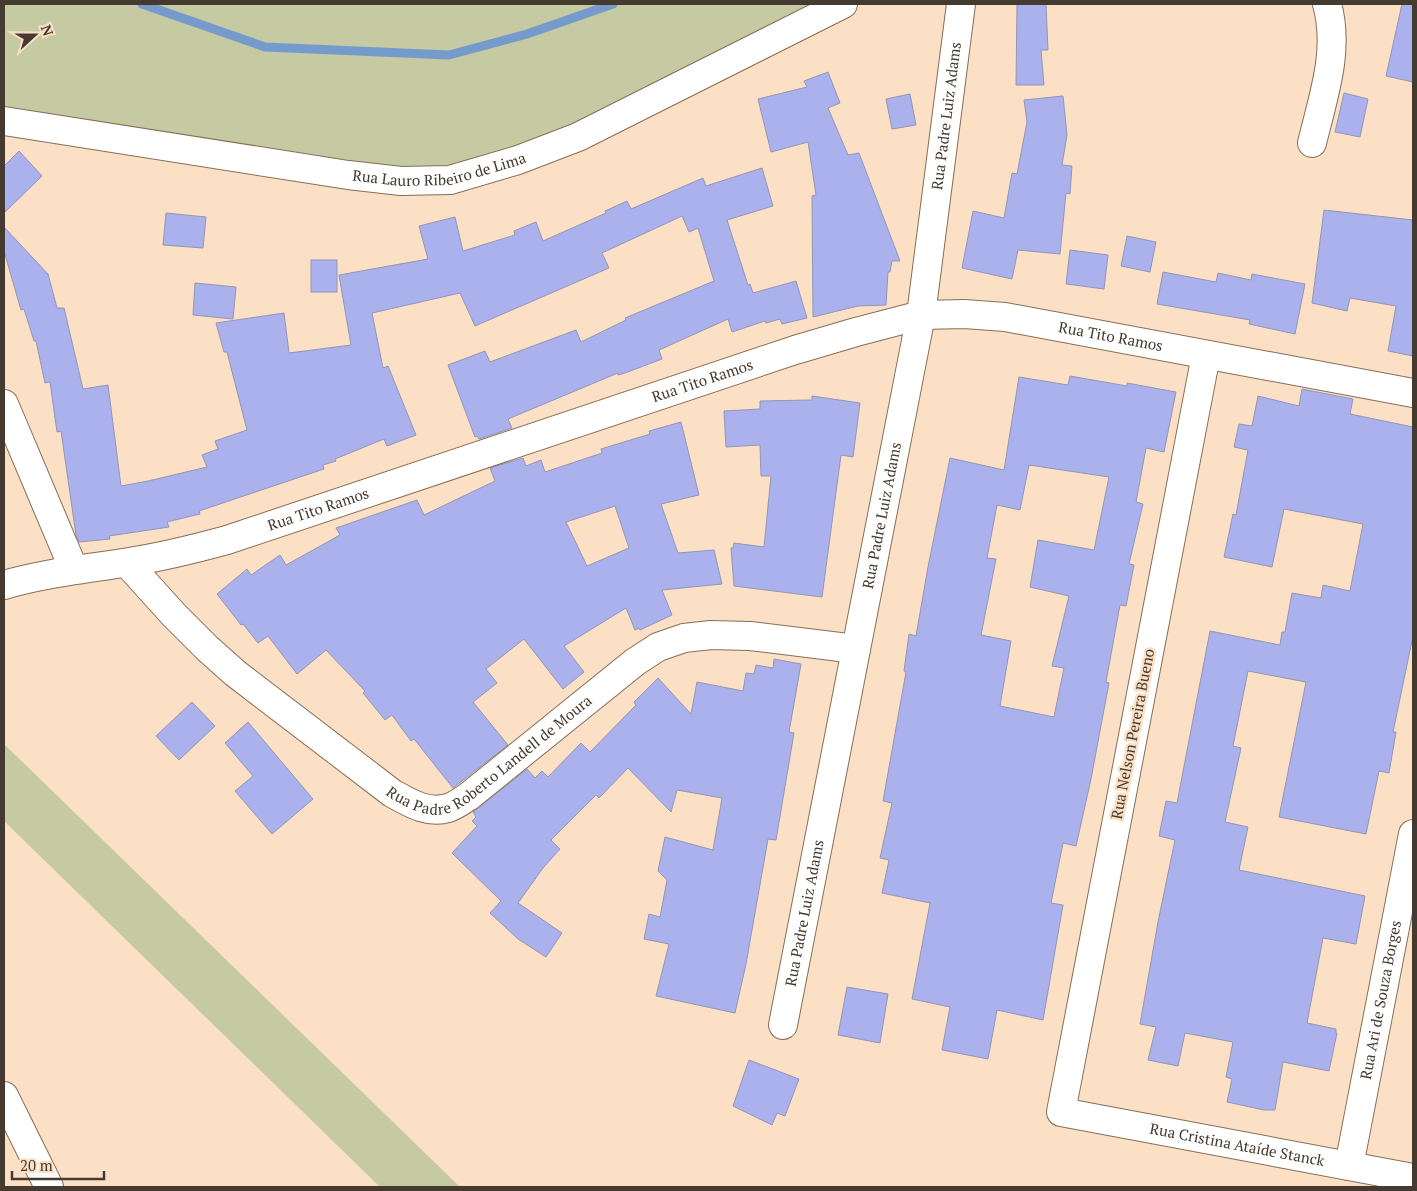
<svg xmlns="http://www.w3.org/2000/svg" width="1417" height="1191" font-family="'PT Serif',serif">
	<rect width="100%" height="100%" fill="#fce0c6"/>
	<g fill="#c5caa3">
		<path d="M4 4H843L450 180 4 122Z"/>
		<path d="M4 744 460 1187H380L4 821Z"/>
	</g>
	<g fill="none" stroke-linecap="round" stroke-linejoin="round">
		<path stroke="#759acc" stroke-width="9" d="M142 4 265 47 449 55 527 34 613 4"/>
	</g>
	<g fill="#abb1ec" stroke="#9295b5" fill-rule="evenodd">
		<path d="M1017 4H1046L1048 50H1041L1044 85H1016Z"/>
		<path d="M1402 4H1413V82L1386 76Z"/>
		<path d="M828 72 840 103 828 108 848 155 859 153 900 261H892L890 272H888L886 305 858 306 813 317 812 196 816 195 808 142 771 152 758 99 807 87 804 81Z"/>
		<path d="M1344 93 1368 99 1360 137 1335 132Z"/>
		<path d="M910 94 916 125 892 129 886 99Z"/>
		<path d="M1063 96 1067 135 1062 165 1072 166 1070 194 1066 193 1060 254 1018 250 1012 279 962 268 973 211 1004 218 1012 173 1017 174 1027 122 1024 100Z"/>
		<path d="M19 151 42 176 4 213V166Z"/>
		<path d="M762 168 773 206 727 220 748 285 750 284 753 293 796 281 807 318 782 324 780 319 766 323 765 321 732 332 728 319 659 350 662 359 625 373 618 375V373L508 419 512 428 479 439 477 436 475 437 448 365 485 351 490 362 576 330 581 342 626 320 625 318 714 281 698 228 689 232 682 216 602 253 609 268 475 326 460 293 372 313 383 368 388 366 416 435 387 446 384 439 335 459 336 461 323 465 324 469 199 511 200 514 167 522 169 527 109 536 110 539 79 542 76 535 61 431 57 432 50 382 45 383 36 341H34L24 309 21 310 4 251V227L48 274 57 308H64L83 389 108 385 121 486 148 481 207 467 202 455 218 449 215 441 247 430 227 352H224L216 323 284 313 289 353 351 345 339 275 428 259 419 226 455 217 463 251 515 235 514 231 536 222 543 241 606 213 605 211 627 201 631 209 703 178 706 186Z"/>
		<path d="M1324 210 1413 220V356L1388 351 1396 306 1350 298 1347 311 1312 303Z"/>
		<path d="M166 213 206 217 203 248 163 245Z"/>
		<path d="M1127 236 1156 242 1150 272 1121 266Z"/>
		<path d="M1070 250 1108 255 1104 289 1066 284Z"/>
		<rect x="311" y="260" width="26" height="32"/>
		<path d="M1163 272 1216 282 1218 273 1251 280 1252 274 1305 284 1295 334 1249 324 1250 320 1157 304Z"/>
		<path d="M195 283 236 287 233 319 193 315Z"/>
		<path d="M1070 376 1127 386V383L1176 392 1164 452 1146 448 1136 502 1143 504 1129 564 1134 565 1126 606 1120 605 1106 682 1109 683 1091 779 1076 846 1063 843 1051 903 1063 905 1043 1020 997 1010 988 1059 942 1050 950 1007 912 999 930 903 882 893 889 860 880 858 892 803 883 801 906 672 904 671 909 634 916 636 928 567 950 458 1004 470 1019 377 1068 385ZM1029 465 1109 477 1094 550 1038 540 1030 587 1069 596 1052 666 1064 668 1054 717 1000 706 1011 641 981 635 996 559 987 558 997 505 1020 510Z"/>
		<path d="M1302 389 1353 399 1350 414 1413 427V636L1393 732H1396L1389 773 1379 771 1366 834 1279 817 1306 682 1248 671 1233 746 1241 748 1225 822 1248 827 1239 870 1365 896 1356 944 1323 938 1307 1023 1336 1029V1033H1337L1329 1071 1283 1062 1275 1110H1264L1227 1102 1232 1079 1226 1077 1233 1042 1185 1033 1178 1066 1148 1060 1156 1027 1140 1024 1158 922 1175 840 1159 836 1166 801 1177 803 1210 631 1280 645 1282 632H1285L1292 593 1321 598 1323 585 1350 591 1363 524 1284 509 1272 567 1224 557 1233 514 1236 515 1248 450 1234 447 1239 424 1252 426 1258 396 1299 406Z"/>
		<path d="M812 396 860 403 853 457 841 455 822 597 734 586 731 548H733L734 543 764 547 771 476H761L760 445 726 447 724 411 760 409V401L812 400Z"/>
		<path d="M681 422 699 495 661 504 678 553 714 550 722 584 662 590 672 615 640 630 639 628 635 630 626 608 564 646 584 672 563 689 524 639 486 669 497 683 473 702 508 745 453 788 414 739 411 741 392 715 385 720 363 693 365 691 326 650 297 674 268 636 258 643 243 624 241 625 217 594 247 569 251 575 280 555 286 565 340 535 336 528 417 500 424 515 495 481 490 468 523 458 526 466 541 460 545 472 602 453 601 449 650 434 649 431ZM615 506 629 548 587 566 566 522Z"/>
		<path d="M774 659 801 664 789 732 794 733 776 840 768 839 746 964 735 1013 656 996 669 944 644 939 649 914 660 917 667 880 658 871 665 837 713 850 722 798 677 790 671 812 628 768 599 798 596 795 551 840 560 849 543 868 518 903 562 933 546 957 518 939 490 913 501 901 452 853 477 826 472 821 476 817 473 812 527 769 535 778 542 771 548 777 581 743 590 752 636 705 634 702 658 678 691 714 697 682 743 691 746 673 754 674 756 665 773 668Z"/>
		<path d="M192 702 215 726 179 760 156 736Z"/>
		<path d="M248 722 313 799 272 834 235 791 253 776 225 743Z"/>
		<path d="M847 987 888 994 880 1043 838 1035Z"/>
		<path d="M749 1060 799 1079 785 1116 777 1113 772 1125 733 1106Z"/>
	</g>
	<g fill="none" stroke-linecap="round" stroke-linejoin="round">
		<g stroke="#866e56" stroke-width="30">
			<g id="minor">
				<path id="s1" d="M4 121 348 175 401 181 450 180 518 160 578 137 843 4"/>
				<path d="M1312 143C1323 97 1340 51 1327 4"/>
				<path id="s2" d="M1206 355 1061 1112 1413 1178"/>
				<path d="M4 404 74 570"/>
				<path id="s3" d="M127 563 174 615 207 648 235 673 392 793C410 803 427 814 448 808 455 806 463 800 469 796L635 662 658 647 684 638 711 635 750 636 856 649"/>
				<path id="s4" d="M4 585C45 573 87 569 129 562 162 557 194 549 227 540L795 350 856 332 921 315 964 314 1005 317 1413 393"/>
				<path id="s5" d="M783 1025 921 315 961 4"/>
				<path id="s6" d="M1349 1166 1413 834"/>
			</g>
		</g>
		<g stroke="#866e56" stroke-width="30">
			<path id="major" d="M4 1096 49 1187"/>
		</g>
		<use href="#minor" stroke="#fff" stroke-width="28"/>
		<use href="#major" stroke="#fff" stroke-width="28"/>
	</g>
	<g text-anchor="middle" stroke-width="5" stroke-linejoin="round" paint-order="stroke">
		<g font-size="15" fill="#453a30" stroke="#fce0c6">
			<text dy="5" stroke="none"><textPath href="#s5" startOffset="924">Rua Padre Luiz Adams</textPath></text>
			<text dy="5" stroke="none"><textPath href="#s1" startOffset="441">Rua Lauro Ribeiro de Lima</textPath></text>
			<text dy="5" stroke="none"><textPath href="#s4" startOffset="1149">Rua Tito Ramos</textPath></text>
			<text dy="5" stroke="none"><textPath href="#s4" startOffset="729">Rua Tito Ramos</textPath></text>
			<text dy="5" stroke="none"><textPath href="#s4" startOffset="324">Rua Tito Ramos</textPath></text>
			<text dy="5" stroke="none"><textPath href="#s5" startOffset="519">Rua Padre Luiz Adams</textPath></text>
			<text transform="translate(1133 734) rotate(-79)" y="5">Rua Nelson Pereira Bueno</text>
			<text dy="5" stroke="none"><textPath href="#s3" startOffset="469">Rua Padre Roberto Landell de Moura</textPath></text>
			<text dy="5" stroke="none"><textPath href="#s5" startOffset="114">Rua Padre Luiz Adams</textPath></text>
			<text dy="5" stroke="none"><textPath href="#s6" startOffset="169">Rua Ari de Souza Borges</textPath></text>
			<text dy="5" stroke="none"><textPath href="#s2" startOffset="950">Rua Cristina Ataíde Stanck</textPath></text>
		</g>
	</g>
	<rect width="1417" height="1191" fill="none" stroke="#453a30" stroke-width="10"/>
	<g transform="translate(35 35) rotate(69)" stroke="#fce0c6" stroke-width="4" paint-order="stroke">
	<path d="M0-4L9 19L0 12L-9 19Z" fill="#453a30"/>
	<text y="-8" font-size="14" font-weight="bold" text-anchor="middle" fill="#453a30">N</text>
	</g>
	<path d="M12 1171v8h92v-8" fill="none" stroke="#453a30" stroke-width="2.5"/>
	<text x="20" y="1171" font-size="15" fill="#453a30" stroke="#fce0c6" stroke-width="4" paint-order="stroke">20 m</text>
</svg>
